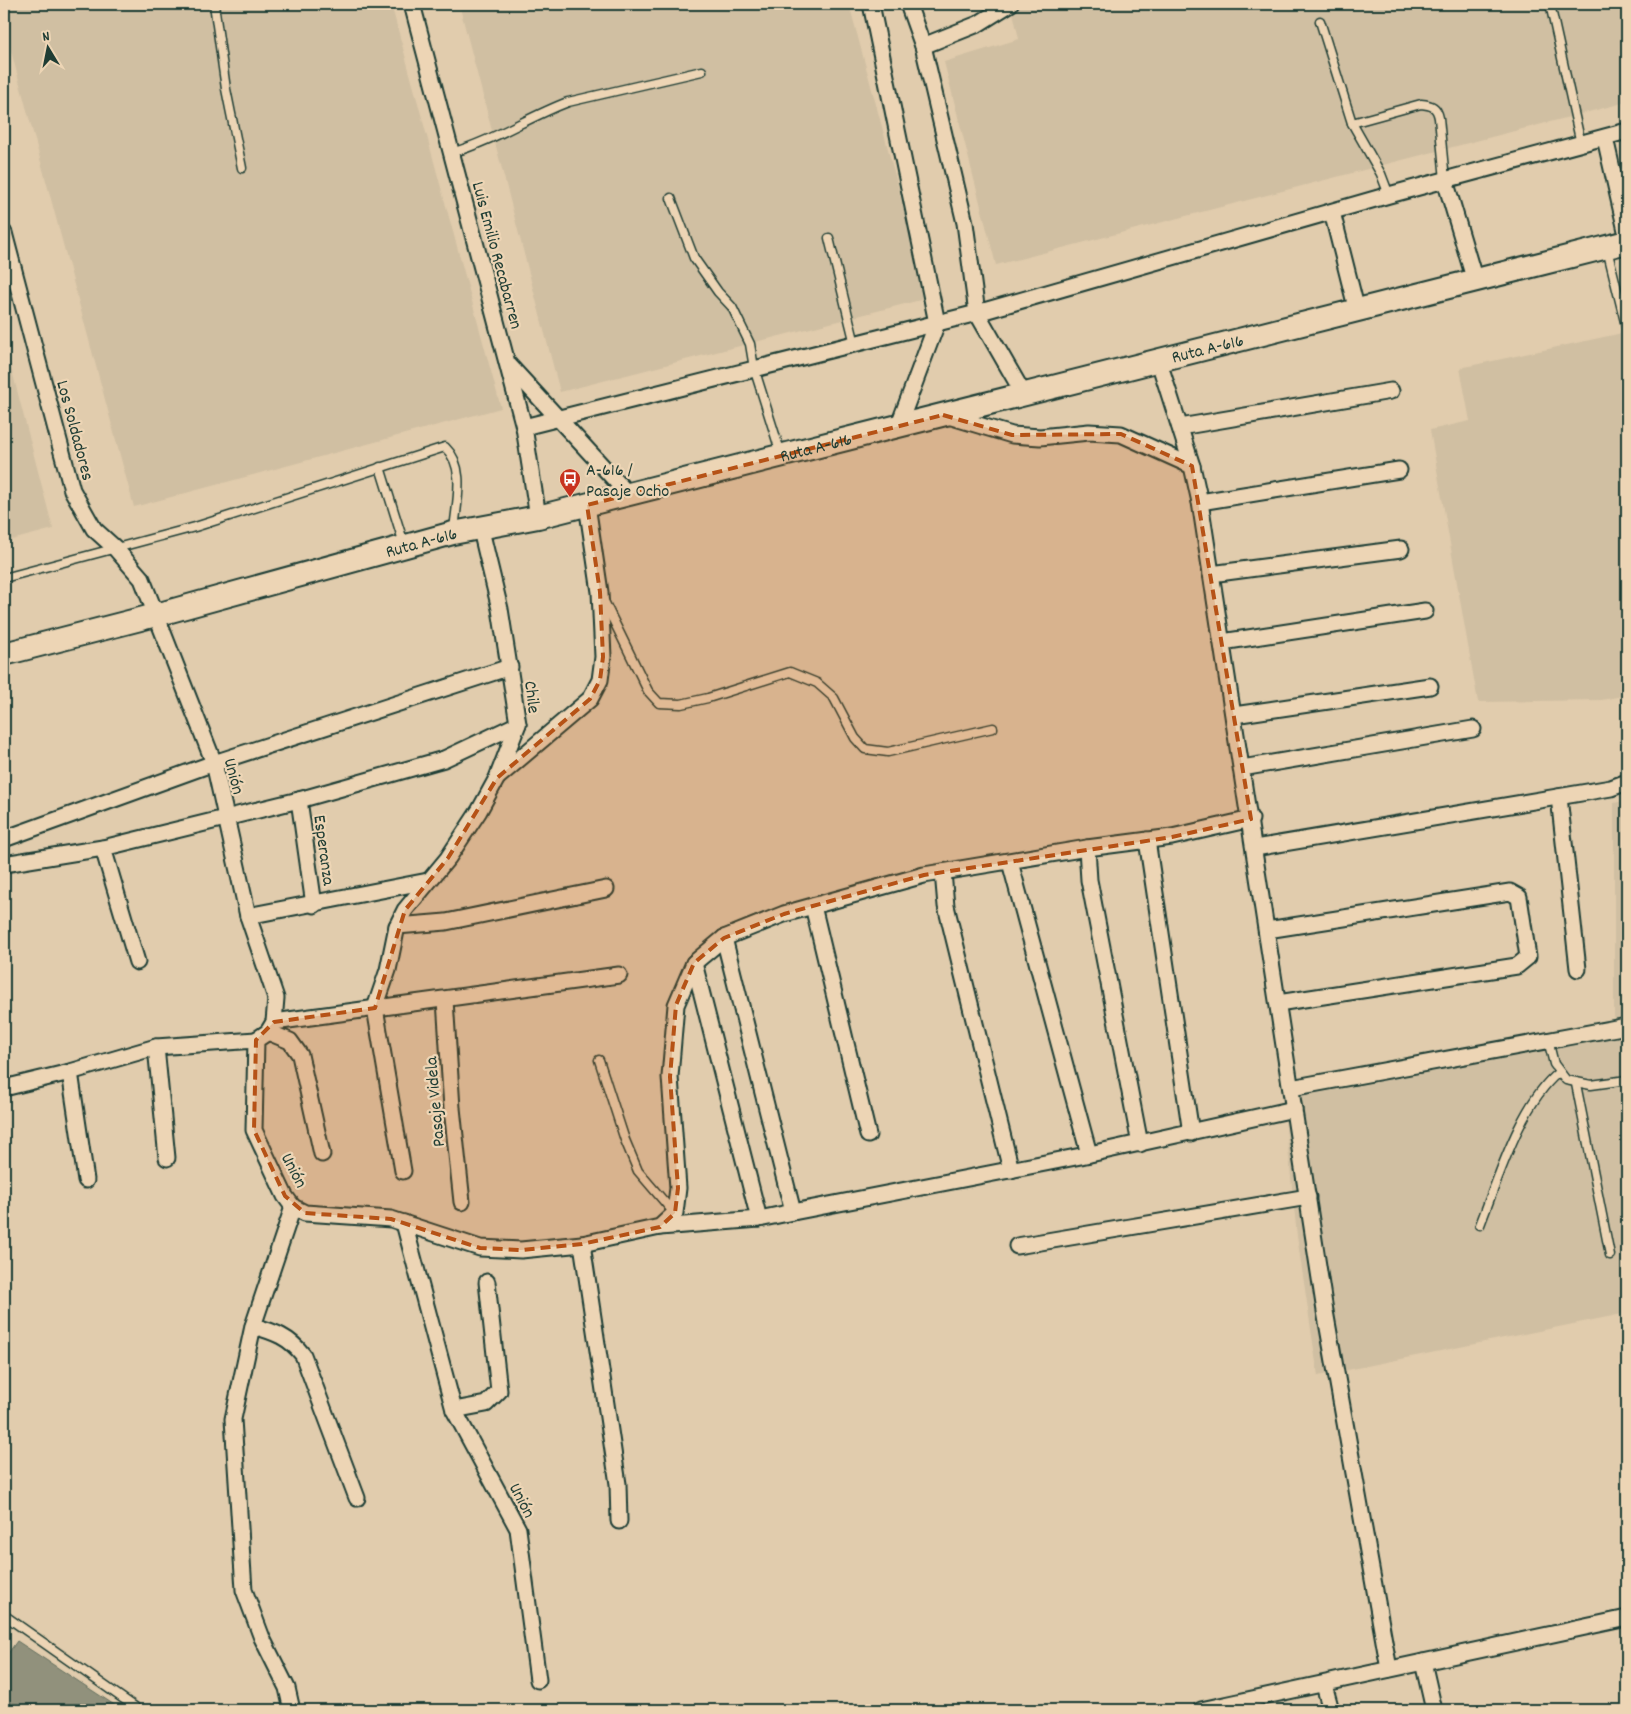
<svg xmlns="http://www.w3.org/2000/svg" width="1631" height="1714" font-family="Dekko,sans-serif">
	<rect width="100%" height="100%" fill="#e1ccad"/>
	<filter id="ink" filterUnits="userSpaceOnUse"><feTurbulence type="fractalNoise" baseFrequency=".02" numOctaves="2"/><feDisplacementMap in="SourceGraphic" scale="10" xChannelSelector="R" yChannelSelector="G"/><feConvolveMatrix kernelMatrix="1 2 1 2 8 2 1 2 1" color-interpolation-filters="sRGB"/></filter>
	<g filter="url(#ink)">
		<g fill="#d0bfa2">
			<path d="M28 4H391L501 408 134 507 4 25V10Z"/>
			<path d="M459 4H849L928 298 560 392Z"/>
			<path d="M1011 4H1627V102L996 265 944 62 1019 39Z"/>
			<path d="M1627 332V695L1602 700 1478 702 1430 430 1470 421 1460 368Z"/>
			<path d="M4 340 53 529 4 542Z"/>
			<path d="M1627 800V1313L1318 1376 1297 1236 1282 1089 1614 1031V803Z"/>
		</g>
		<path fill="#91917b" stroke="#636f5f" d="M17 1641 122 1710H4V1659Z"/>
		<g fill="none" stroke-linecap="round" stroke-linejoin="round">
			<g stroke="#1f3d34" stroke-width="11">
				<g id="service">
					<path d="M214 4 226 89 242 168"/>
					<path d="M1550 4 1581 144"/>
					<path d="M1320 21 1352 123 1381 174 1389 195"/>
					<path d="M1352 123 1421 104C1432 105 1437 107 1439 118L1445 180"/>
					<path d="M451 153C493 141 528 117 568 102L702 71"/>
					<path d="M671 198 694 258 718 292 732 307 750 344 754 368 781 454"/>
					<path d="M829 238 855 344"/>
					<path d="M1607 249 1627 330"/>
					<path d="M380 467 404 544"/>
					<path d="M4 578 195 527 445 447C467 468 456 503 454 531"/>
					<path d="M604 601 648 691 659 703 681 704 708 698 790 672 817 683 834 698 855 738 865 749 888 752 993 728"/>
					<path d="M1548 1040 1554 1064 1566 1080 1591 1085 1627 1080"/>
					<path d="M599 1060 625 1140 638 1171 674 1213"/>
					<path d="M1576 1084 1610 1255"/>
					<path d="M1480 1225C1498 1179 1521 1102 1559 1072"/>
					<path d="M4 1615 135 1707V1710"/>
				</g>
			</g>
			<g stroke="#1f3d34" stroke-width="19">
				<g id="minor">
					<path d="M412 4 524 427 538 517"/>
					<path d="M871 4 937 323 898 427"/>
					<path d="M908 4 923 46 965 223 977 313 1023 393"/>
					<path d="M923 46 978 24 1010 4"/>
					<path d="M1605 138 1627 235"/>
					<path d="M1445 180 1475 281"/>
					<path d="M1332 212 1357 311"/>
					<path d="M4 233 72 490 94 529 115 548 142 579 214 763 248 916 276 998 274 1022 268 1032 256 1040 254 1130 285 1196 293 1207 305 1213 391 1219 480 1248 521 1250 582 1244 660 1227 675 1213 678 1188 670 1077 676 1005 694 963 724 938 784 914 924 875 1087 848 1172 837 1251 819"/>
					<path d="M1159 362 1192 466 1200 502 1325 1311 1389 1669"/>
					<path d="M509 365 628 494"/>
					<path d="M945 415 1012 435 1040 437 1089 432 1121 434 1192 466"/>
					<path d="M524 427 977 313 1389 195 1627 131"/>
					<path d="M1180 427 1391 391"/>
					<path d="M1200 502 1399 470"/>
					<path d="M1211 574 1401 549"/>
					<path d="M1222 642 1425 611"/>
					<path d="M1234 715 1430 686"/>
					<path d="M1242 768 1473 729"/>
					<path d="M498 777 590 699 600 680 603 657 600 592 587 505"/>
					<path d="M1559 797 1578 969"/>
					<path d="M299 800 314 905"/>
					<path d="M4 839 214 763 510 667"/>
					<path d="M1147 840 1191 1133"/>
					<path d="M103 848 137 962"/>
					<path d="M1087 848 1089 880 1140 1144"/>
					<path d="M1255 848 1611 788 1627 782"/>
					<path d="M1010 862 1089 1154"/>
					<path d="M4 864 103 848 299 800 444 759 518 724"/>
					<path d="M943 872 946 906 1011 1170"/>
					<path d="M813 906 868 1135"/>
					<path d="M248 916 428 881"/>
					<path d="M397 926 446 922 606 889"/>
					<path d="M1267 930 1510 892 1519 897 1528 957 1517 966 1278 1003"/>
					<path d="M724 938 793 1212"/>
					<path d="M694 963 759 1219"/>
					<path d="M445 1000 452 1108 462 1202"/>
					<path d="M274 1022 619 975"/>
					<path d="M268 1032 290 1041 300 1055 322 1154"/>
					<path d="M156 1047 167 1158"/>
					<path d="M70 1072 86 1180"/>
					<path d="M4 1088 70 1072 156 1047 256 1040"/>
					<path d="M1291 1088 1627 1026"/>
					<path d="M403 1171 375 1008 388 970 397 926 405 910 448 858 479 811 497 778 518 724 500 609 480 526"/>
					<path d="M404 1223 454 1410 518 1529 538 1680"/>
					<path d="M660 1227 759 1219 793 1212 1081 1156 1294 1109"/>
					<path d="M582 1244 618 1484 619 1521"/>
					<path d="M1017 1246 1308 1197"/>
					<path d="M253 1326C275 1332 289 1337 303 1355L357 1498"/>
					<path d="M454 1410 486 1404 499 1391 487 1282"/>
					<path d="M1423 1662 1434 1710"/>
					<path d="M1324 1685 1331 1710"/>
					<path d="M292 1710 287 1688 262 1638 244 1590 233 1419 253 1326 293 1207"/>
					<path d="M1201 1710 1627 1618"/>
				</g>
			</g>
			<g stroke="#1f3d34" stroke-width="26">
				<g id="secondary">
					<path id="s1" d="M4 654 156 615 453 533 538 517 1627 242"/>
				</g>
			</g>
			<use href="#service" stroke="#edd5b5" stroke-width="8"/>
			<use href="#minor" stroke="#edd5b5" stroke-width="15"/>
			<use href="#secondary" stroke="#edd5b5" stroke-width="22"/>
		</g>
	</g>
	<path fill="#b65216" fill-opacity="0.2" stroke="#b65216" stroke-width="4" stroke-dasharray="10 6" stroke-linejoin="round" d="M943 415 1012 435 1121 434 1192 466 1251 819 1172 837 924 875 784 914 724 938 694 963 676 1005 670 1077 678 1188 675 1213 660 1227 582 1244 521 1250 480 1248 391 1219 305 1213 285 1196 254 1130 256 1040 274 1022 375 1008 405 910 448 858 497 778 590 699 600 680 603 657 600 592 587 505Z"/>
	<defs>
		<g id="bus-pin" transform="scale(1.125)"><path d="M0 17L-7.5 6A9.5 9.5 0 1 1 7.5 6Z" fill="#c8321e" stroke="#edd5b5"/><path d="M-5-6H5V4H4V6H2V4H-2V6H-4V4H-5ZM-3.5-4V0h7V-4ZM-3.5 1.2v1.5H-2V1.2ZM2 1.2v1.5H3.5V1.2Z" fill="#fff"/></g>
	</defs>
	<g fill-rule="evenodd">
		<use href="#bus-pin" x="570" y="479"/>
	</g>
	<g text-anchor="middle" stroke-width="4.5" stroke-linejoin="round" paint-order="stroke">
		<g font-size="18" fill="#1f3d34" stroke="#edd5b5">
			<text transform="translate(498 255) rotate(75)" y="6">Luis Emilio Recabarren</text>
			<text dy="6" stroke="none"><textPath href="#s1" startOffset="1242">Ruta A-616</textPath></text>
			<text transform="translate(76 430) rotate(75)" y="6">Los Soldadores</text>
			<text dy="6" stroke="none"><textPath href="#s1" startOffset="838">Ruta A-616</textPath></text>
			<text dy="6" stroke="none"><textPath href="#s1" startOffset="432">Ruta A-616</textPath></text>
			<text transform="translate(533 697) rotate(83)" y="6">Chile</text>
			<text transform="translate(235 776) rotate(75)" y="6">Unión</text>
			<text transform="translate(325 850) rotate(82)" y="6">Esperanza</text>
			<text transform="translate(434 1102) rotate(-95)" y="6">Pasaje Videla</text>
			<text transform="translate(295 1170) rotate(63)" y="6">Unión</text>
			<text transform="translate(523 1500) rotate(63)" y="6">Unión</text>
		</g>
		<g font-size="18" fill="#1f3d34" stroke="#edd5b5" text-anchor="start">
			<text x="586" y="475">A-616 /<tspan x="586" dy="21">Pasaje Ocho</tspan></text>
		</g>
	</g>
	<rect width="1631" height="1714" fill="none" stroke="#edd5b5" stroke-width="20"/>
	<rect x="10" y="10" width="1611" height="1694" fill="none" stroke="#1f3d34" stroke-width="2" filter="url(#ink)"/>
	<g transform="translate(48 48) rotate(350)" stroke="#edd5b5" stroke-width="4" paint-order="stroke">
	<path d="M0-4L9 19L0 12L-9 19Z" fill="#1f3d34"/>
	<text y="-8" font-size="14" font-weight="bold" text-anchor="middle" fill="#1f3d34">N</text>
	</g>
</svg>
